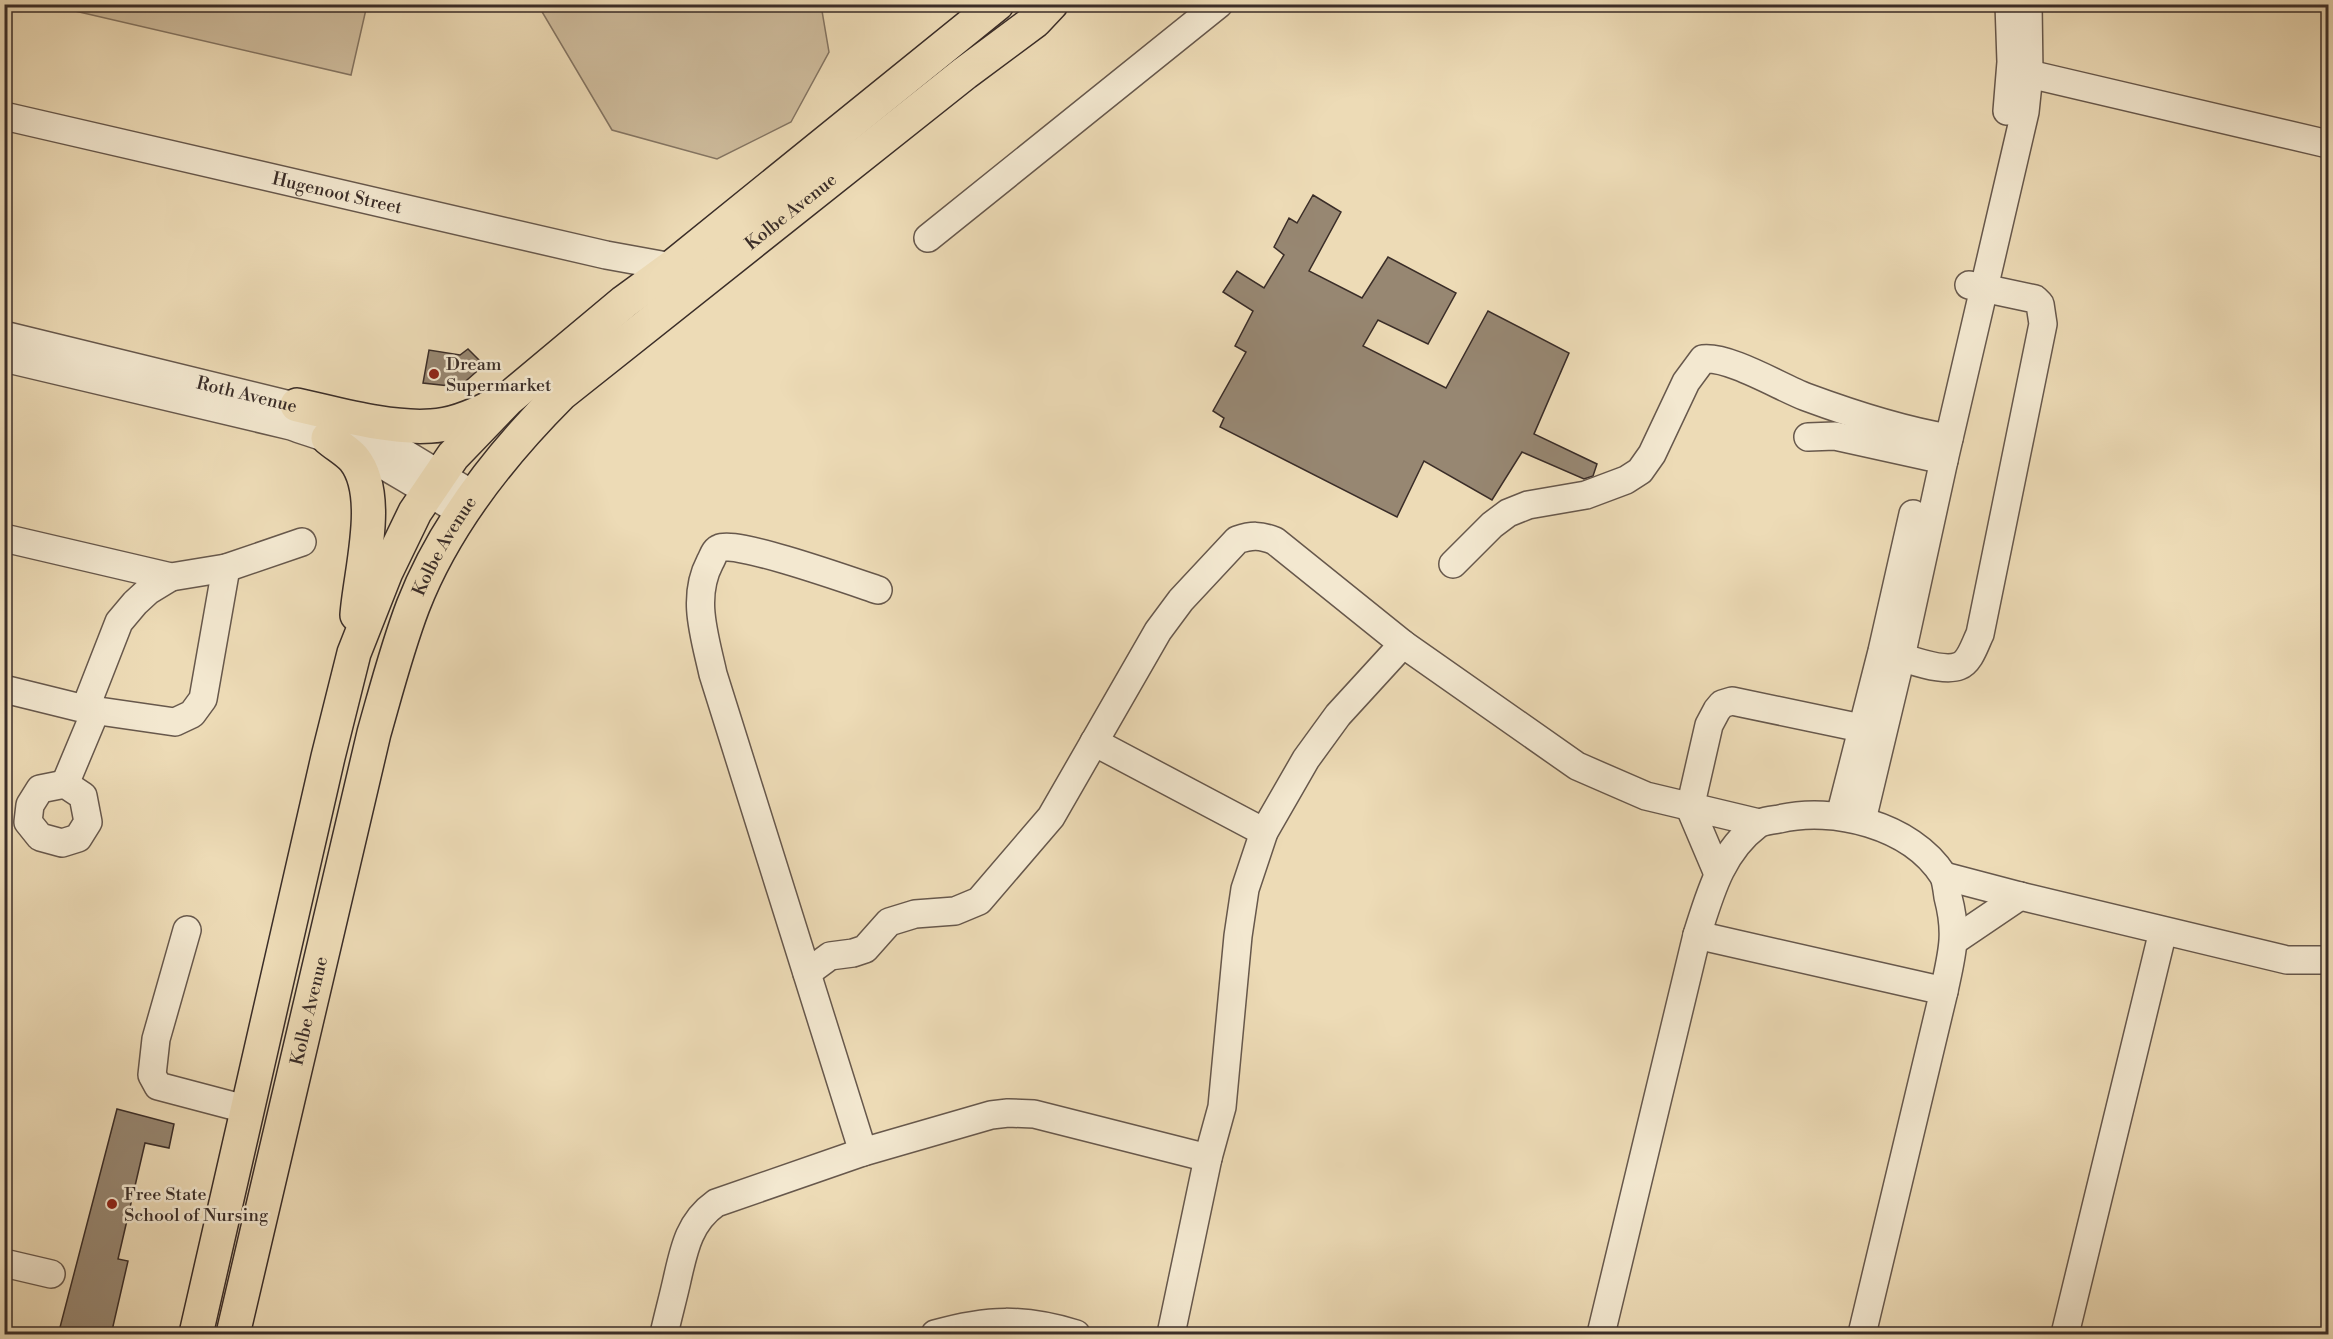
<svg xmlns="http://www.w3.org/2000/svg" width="2333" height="1339" font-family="'Libre Bodoni',serif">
	<rect width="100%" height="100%" fill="#eddbb6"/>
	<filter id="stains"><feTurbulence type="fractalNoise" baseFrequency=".00333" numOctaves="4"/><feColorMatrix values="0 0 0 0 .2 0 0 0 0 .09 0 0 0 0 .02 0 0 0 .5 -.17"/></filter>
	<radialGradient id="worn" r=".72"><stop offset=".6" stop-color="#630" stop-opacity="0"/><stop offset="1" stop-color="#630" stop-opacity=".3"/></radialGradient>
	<g fill="#cfbd9e" stroke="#847563" stroke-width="1.5">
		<path d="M49 5 367 4V5L351 75Z"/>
		<path d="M538 5H821L829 52 791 122 717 159 612 130Z"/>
	</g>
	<g fill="#978772" stroke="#3a2d28" stroke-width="1.5">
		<path d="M1313 195 1341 212 1309 271 1362 298 1388 257 1456 293 1428 344 1378 320 1363 346 1446 388 1488 311 1569 353 1534 434 1597 464 1593 476 1584 479 1522 452 1492 500 1424 461 1397 517 1220 427 1224 418 1213 411 1246 352 1235 346 1253 311 1223 292 1237 271 1264 288 1284 255 1274 247 1289 218 1297 223Z"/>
		<path d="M468 349 484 365 459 387 423 383 429 350 460 355Z"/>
		<path d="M117 1109 174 1124 169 1148 145 1143 118 1259 128 1261 111 1335H58Z"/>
	</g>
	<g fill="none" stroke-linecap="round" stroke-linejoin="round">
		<g stroke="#67584c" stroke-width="30">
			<g id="minor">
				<path d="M2011 73 2029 74 2328 144"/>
				<path d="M2007 111 2011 62 2009 4"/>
				<path id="s1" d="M4 116 606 255 672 267"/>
				<path d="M928 238 1219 4"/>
				<path id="s2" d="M4 335 315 411"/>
				<path d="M4 358 291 426C310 433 330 438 348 447 386 465 427 491 462 513"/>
				<path d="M351 424 376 436 475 496"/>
				<path d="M1808 437 1835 436 1944 460"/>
				<path d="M4 538 171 577 226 568 302 542"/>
				<path d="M1453 564 1492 525 1508 513 1528 505 1586 495 1626 480 1640 471 1652 454 1686 382 1703 359C1729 356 1780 387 1806 397 1852 414 1901 430 1949 438"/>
				<path d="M1884 651C1901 657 1942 673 1959 666 1970 662 1975 644 1980 634L2043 324 2040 304 2035 299 1969 285"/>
				<path d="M4 689 85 709 175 722 192 714 203 699 226 568"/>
				<path d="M85 709 119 622 135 603 148 591 171 577"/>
				<path d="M1094 742 1264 832"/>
				<path d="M65 784 83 796 88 822 78 838 62 843 40 837 28 822 30 805 40 789Z"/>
				<path d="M65 784 96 710"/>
				<path d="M1840 816 1882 651 1913 514"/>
				<path d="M1862 820 1901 657 1944 460 2025 112 2029 74 2028 4"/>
				<path d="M1718 874 1690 808 1709 725 1717 710 1722 704 1732 701 1880 732"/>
				<path d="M1944 876 2020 896 2287 960H2328"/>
				<path d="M187 930 156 1039 152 1075 158 1086 249 1110"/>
				<path d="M1697 935 1944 991"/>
				<path d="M1955 940 2020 896"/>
				<path d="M807 973 830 956 853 953 865 949 889 922 915 914 955 911 979 901 1051 817 1158 631 1181 600 1237 540C1252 535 1260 535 1275 541L1403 644 1577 766 1646 796 1759 823"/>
				<path d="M863 1152 713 674C705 637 691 598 710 562 713 557 714 550 720 548 736 540 854 582 878 590"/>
				<path d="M4 1263 51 1274"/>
				<path d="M664 1334C668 1316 673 1298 677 1280 684 1249 689 1222 716 1203L863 1152 991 1115 1008 1113 1034 1114 1208 1158"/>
				<path d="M935 1334C987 1319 1024 1318 1076 1334"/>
				<path d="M1171 1334 1208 1158 1222 1107 1238 936 1245 889 1264 832 1306 759 1338 715 1403 644"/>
				<path d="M1601 1334 1697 935C1710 894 1721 852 1757 825 1762 821 1772 820 1779 819 1833 806 1911 825 1943 875 1946 880 1947 890 1948 897 1958 935 1952 953 1944 991L1862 1334"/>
				<path d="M2065 1334 2163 931"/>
			</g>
		</g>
		<g stroke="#3a2d28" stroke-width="36">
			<g id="major">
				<path d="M297 405C338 414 389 429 431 426 453 425 474 416 493 406"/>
				<path d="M328 438C336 445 347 451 354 459 383 495 360 572 357 615"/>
				<path d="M196 1334 328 757 354 653 386 572 415 512 453 456 508 399 624 302 672 267 997 4"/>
				<path id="s3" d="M233 1334 374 733C386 691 397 648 413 606 444 526 500 455 561 394L965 73 1035 21 1051 4"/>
			</g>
		</g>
		<use href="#minor" stroke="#f3e8d0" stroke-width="27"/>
		<use href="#major" stroke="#eddbb6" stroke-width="33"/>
	</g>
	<g fill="#8f2418" stroke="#f3e8d0" stroke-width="2">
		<circle cx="434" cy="374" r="6"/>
		<circle cx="112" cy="1204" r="6"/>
	</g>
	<g text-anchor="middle" stroke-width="5" stroke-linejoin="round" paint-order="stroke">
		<g font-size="18" fill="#3a2d28" stroke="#f3e8d0">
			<text dy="6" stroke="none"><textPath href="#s1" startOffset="342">Hugenoot Street</textPath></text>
			<text dy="6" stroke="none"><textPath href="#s3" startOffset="1304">Kolbe Avenue</textPath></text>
			<text dy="6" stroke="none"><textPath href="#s2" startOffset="250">Roth Avenue</textPath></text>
			<text dy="6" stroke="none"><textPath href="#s3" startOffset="818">Kolbe Avenue</textPath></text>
			<text dy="6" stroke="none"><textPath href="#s3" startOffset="332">Kolbe Avenue</textPath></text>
		</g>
		<g font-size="18" fill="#3a2d28" stroke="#f3e8d0" text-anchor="start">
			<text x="446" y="370">Dream<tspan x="446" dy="21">Supermarket</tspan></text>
			<text x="124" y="1200">Free State<tspan x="124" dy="21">School of Nursing</tspan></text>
		</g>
	</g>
	<rect width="2333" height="1339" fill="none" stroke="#eddbb6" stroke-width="24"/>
	<rect x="6" y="6" width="2321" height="1327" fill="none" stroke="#3a2d28" stroke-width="3"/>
	<rect x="12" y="12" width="2309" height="1315" fill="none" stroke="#3a2d28" stroke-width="1.5"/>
	<rect width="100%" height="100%" filter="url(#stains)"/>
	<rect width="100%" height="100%" fill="url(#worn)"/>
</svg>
